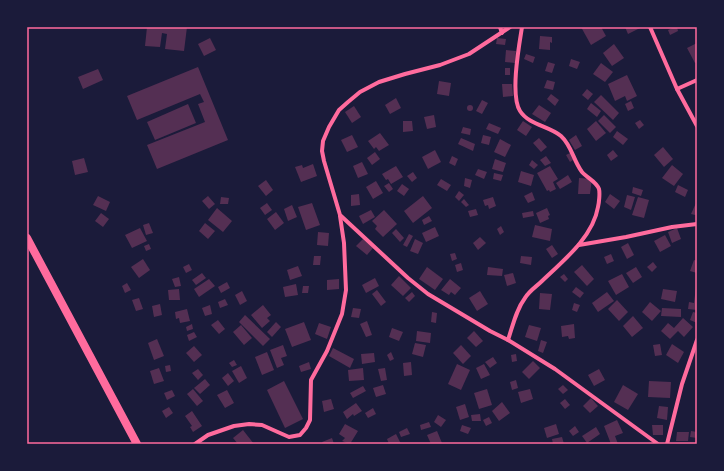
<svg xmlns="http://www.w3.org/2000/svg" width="724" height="471" font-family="'Fira Sans Condensed',sans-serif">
	<rect width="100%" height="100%" fill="#1b1b3a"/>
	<g fill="#542f53">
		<path d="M147 27H187L184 51 165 49 167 34 162 33 160 47 145 46Z"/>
		<path d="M581 27H601L606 36 591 45Z"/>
		<path d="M625 27H642L628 34Z"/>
		<path d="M675 27H677L678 31 670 35 668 30Z"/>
		<path d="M540 36 552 37V43L550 42V50L539 49Z"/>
		<path d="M210 38 216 50 204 56 198 44Z"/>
		<path d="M497 38 506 39 505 45 496 44Z"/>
		<path d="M697 43V62L695 63 687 48Z"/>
		<path d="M614 44 624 58 612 66 603 53Z"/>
		<path d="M506 50 516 51 515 63 505 62Z"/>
		<path d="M526 54 535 57 533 63 524 59Z"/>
		<path d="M571 59 580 62 577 69 569 66Z"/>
		<path d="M548 62 555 64 552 73 545 71Z"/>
		<path d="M601 63 613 72 605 82 593 74Z"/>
		<path d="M198 67 228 140 157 169 147 145 205 122 198 104 204 102 200 94 137 120 127 96Z"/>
		<rect x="505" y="68" width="5" height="7"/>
		<path d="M98 69 103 80 83 89 78 77Z"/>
		<path d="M627 75 637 96 627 101 625 96 615 101 608 84Z"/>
		<path d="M547 80 555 82 553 90 544 88Z"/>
		<path d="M439 81 451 83 449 96 437 94Z"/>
		<path d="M502 84H512L513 96 503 97Z"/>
		<path d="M587 89 593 94 588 100 582 95Z"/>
		<path d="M551 94 559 100 555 106 547 99Z"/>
		<path d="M601 95 619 113 613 120 594 102Z"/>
		<path d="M396 98 401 108 390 114 385 105Z"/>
		<path d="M482 100 488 103 482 114 476 111Z"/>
		<path d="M631 101 634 108 628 111 625 104Z"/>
		<path d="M591 103 601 111 597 117 587 109Z"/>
		<path d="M188 104 196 123 155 140 147 122Z"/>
		<circle cx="470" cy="108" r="3"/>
		<path d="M539 105 551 113 545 122 532 114Z"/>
		<path d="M354 106 361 117 352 123 345 112Z"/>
		<path d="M434 115 436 127 427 129 424 117Z"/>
		<path d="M604 115 616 127 610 133 598 121Z"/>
		<path d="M640 120 644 125 639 129 635 123Z"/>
		<path d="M403 121H412L413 131 403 132Z"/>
		<path d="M523 121 532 127 526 136 517 130Z"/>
		<path d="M596 121 606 133 596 141 587 129Z"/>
		<path d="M489 123 501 128 498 134 486 129Z"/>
		<path d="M463 127 471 129 470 135 461 133Z"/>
		<path d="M617 131 628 139 623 145 613 137Z"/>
		<path d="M380 133 389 145 379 151 376 147 374 149 368 141Z"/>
		<path d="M352 135 358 147 347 152 341 140Z"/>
		<path d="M483 135 491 137 489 145 481 143Z"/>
		<path d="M576 135 582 146 575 150 569 140Z"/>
		<path d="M461 138 475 144 473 151 458 144Z"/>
		<path d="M539 138 547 147 541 152 533 143Z"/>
		<path d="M500 139 511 145 505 157 494 152Z"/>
		<path d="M663 147 673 159 664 167 654 155Z"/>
		<path d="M435 150 441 162 428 169 422 157Z"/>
		<path d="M613 150 618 156 611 161 607 155Z"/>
		<path d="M375 152 380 159 372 165 367 158Z"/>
		<path d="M572 152 576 158 570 162 566 155Z"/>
		<path d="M452 156 458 159 455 166 449 163Z"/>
		<path d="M546 156 551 163 545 166 540 160Z"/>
		<path d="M84 158 88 172 75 175 72 161Z"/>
		<path d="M495 159 506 163 503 172 492 169Z"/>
		<path d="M532 160 538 165 534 169 529 165Z"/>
		<path d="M362 162 368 174 358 178 353 166Z"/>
		<path d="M313 164 317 176 301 182 295 167 302 165 303 168Z"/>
		<path d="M672 165 683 174 674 186 662 178Z"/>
		<path d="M396 166 403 177 391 184 388 179 386 180 382 174Z"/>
		<path d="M550 166 558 179 553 182 556 189 550 192 549 190 547 191 537 173Z"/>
		<path d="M478 169 487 172 484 179 475 175Z"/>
		<path d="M521 171 534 175 531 186 518 182Z"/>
		<path d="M413 172 417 178 412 182 407 176Z"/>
		<path d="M494 173 503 175 501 181 493 179Z"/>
		<path d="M568 175 572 182 560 189 556 183Z"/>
		<path d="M465 178 472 180 470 188 464 186Z"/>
		<path d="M579 178 592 179 590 194H578Z"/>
		<path d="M441 179 451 185 447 191 437 185Z"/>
		<path d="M266 180 273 190 266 196 258 186Z"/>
		<path d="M376 181 383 193 373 199 366 187Z"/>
		<path d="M389 183 393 189 389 192 384 186Z"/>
		<path d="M402 184 409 189 404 196 397 191Z"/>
		<path d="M678 185 688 190 685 197 675 192Z"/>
		<path d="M633 187 643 190 641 196 632 193Z"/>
		<path d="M459 191 464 195 459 201 455 197Z"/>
		<path d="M532 192 535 200 528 203 524 196Z"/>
		<path d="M359 194 360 205 351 206V195Z"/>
		<path d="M610 194 620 201 614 209 605 202Z"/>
		<path d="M627 195 635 197 631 210 624 207Z"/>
		<path d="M98 196 110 202 106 211 93 205Z"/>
		<path d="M208 196 215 204 209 209 202 201Z"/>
		<path d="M423 196 432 208 413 223 404 211Z"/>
		<path d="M221 197 229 198 228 204H220Z"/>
		<path d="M493 197 496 206 489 209 488 205 485 206 483 200Z"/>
		<path d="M638 197 649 200 644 218 632 215Z"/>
		<path d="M464 199 469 205 466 207 461 202Z"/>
		<path d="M697 201V214L695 215 691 214Z"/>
		<path d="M267 203 272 210 265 215 260 208Z"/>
		<path d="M312 203 320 225 306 230 298 207Z"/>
		<path d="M292 205 297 217 288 221 284 209Z"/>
		<path d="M217 208 232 221 223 232 208 220Z"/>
		<path d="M547 208 550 215 548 216 549 219 540 223 536 213Z"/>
		<path d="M476 209 478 215 470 217 468 211Z"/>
		<path d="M371 210 375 217 363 224 359 216Z"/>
		<path d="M384 210 397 224 383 237 375 229 377 226 372 221Z"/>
		<path d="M533 211 534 216 523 218 522 213Z"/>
		<path d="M276 212 284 223 275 230 267 219Z"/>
		<path d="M101 213 109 219 103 227 95 221Z"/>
		<path d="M429 216 432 221 424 225 422 220Z"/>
		<path d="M149 223 153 233 146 235 143 225Z"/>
		<path d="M205 223 215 231 208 239 199 231Z"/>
		<path d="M535 225 552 229 550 241 532 237Z"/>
		<path d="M501 226 504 232 500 235 497 229Z"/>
		<path d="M435 227 439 236 426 242 422 233Z"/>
		<path d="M140 228 147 241 132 248 125 235Z"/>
		<path d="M677 228 681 239 672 243 668 232Z"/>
		<path d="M396 229 404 238 400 242 392 233Z"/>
		<path d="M318 232 329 233 328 246 317 245Z"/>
		<path d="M409 234 413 236 407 247 403 245Z"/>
		<path d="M665 235 671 246 660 252 654 241Z"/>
		<path d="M480 237 486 243 478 250 473 243Z"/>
		<path d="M363 239 373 248 367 255 356 246Z"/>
		<path d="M415 239 423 243 418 254 410 251Z"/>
		<path d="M628 243 634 255 627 259 621 247Z"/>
		<path d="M149 244 151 249 146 251 144 246Z"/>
		<path d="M552 245 558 254 552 258 546 249Z"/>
		<path d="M455 253 457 259 452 261 450 254Z"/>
		<path d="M611 254 614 261 607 264 604 257Z"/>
		<path d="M314 256H321L320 265H313Z"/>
		<path d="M521 256 532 257 531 265 520 263Z"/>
		<path d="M143 259 150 270 139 278 131 267Z"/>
		<path d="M694 260 697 261V273L690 271Z"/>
		<path d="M653 262 657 267 652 272 647 267Z"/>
		<path d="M461 263 463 270 457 272 455 265Z"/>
		<path d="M189 264 192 270 186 273 183 267Z"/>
		<path d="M582 265 594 279 587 286 574 272Z"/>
		<path d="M298 266 302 276 290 280 287 270Z"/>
		<path d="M427 267 443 279 435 290 419 279Z"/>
		<path d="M488 267 503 269 502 276 487 275Z"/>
		<path d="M636 267 642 277 633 283 626 273Z"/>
		<path d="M202 273 206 278 196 285 192 280Z"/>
		<path d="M513 273 516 283 507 286 504 275Z"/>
		<path d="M564 274 568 279 565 282 560 277Z"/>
		<path d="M622 274 629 287 616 295 608 281Z"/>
		<path d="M399 276 411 288 403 296 391 285Z"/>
		<path d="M179 277 181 286 175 287 172 279Z"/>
		<path d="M375 278 379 286 366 293 362 285Z"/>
		<path d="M209 279 215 286 199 297 194 289Z"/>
		<path d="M339 279V289L327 290V280Z"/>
		<path d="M450 279 461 288 455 295 451 292 449 295 441 290Z"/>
		<path d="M227 282 230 288 221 293 218 287Z"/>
		<path d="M127 283 131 290 125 293 122 286Z"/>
		<path d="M296 284 298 295 285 297 283 287Z"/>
		<path d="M303 286H309L308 293H302Z"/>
		<path d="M576 287 584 293 580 298 572 292Z"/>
		<path d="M696 287 697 310 688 309 689 302 694 303Z"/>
		<path d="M179 289 180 300H169L168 290Z"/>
		<path d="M663 289 677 291 675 302 661 299Z"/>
		<path d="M377 290 386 302 381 306 372 294Z"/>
		<path d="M242 291 247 301 240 305 235 295Z"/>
		<path d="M480 291 488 304 477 311 469 298Z"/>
		<path d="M412 292 415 296 409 302 405 298Z"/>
		<path d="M607 292 614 301 598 312 592 303Z"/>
		<path d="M540 293 552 294 550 310 539 309Z"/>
		<path d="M139 298 143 309 136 311 132 300Z"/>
		<path d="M225 299 228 305 220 308 218 302Z"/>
		<path d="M617 300 628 312 619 321 608 309Z"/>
		<path d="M650 302 661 311 652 321 642 312Z"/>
		<path d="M574 303 580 305 577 312 572 310Z"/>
		<path d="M160 304 162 315 154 317 152 306Z"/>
		<path d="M210 305 212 314 205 316 202 308Z"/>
		<path d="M263 305 271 315 267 318 270 321 262 328 251 315Z"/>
		<path d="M353 308 361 309 359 318 351 317Z"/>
		<path d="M662 308 681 309V317L661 316Z"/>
		<path d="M187 309 190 321 180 323 179 318 176 319 175 312Z"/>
		<path d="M432 312 437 313 436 323 431 322Z"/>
		<path d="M693 312 697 313V323L690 320Z"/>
		<path d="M245 315 270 339 263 346 239 322Z"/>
		<path d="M633 316 643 328 632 337 623 326Z"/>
		<path d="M683 318 693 327 684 337 678 331 670 339 661 331 668 323 674 328Z"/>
		<path d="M218 320 225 329 219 334 211 325Z"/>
		<path d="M367 321 372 335 366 337 360 324Z"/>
		<path d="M276 322 281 327 272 337 267 332Z"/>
		<path d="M304 322 311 340 292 347 285 329Z"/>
		<path d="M319 323 331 327 327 339 315 334Z"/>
		<path d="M192 324 193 329 187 331 186 327Z"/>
		<path d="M574 324 575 338 569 339 568 336 562 337 561 326Z"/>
		<path d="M241 325 252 338 244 345 233 332Z"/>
		<path d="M529 325 541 328 537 341 525 337Z"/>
		<path d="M392 328 403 332 399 341 389 337Z"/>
		<path d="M417 331 431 333 430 343 416 341Z"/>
		<path d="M474 331 483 341 476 347 467 338Z"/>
		<path d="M194 332 197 337 189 341 187 335Z"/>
		<path d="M157 339 164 356 154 360 148 343Z"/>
		<path d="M541 340 547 342 543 353 538 351Z"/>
		<path d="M415 343 426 345 423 357 412 354Z"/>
		<path d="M660 344 662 355 655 356 653 345Z"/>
		<path d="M672 344 684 352 678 363 666 355Z"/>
		<path d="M283 345 287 356 281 358 284 365 277 368 270 350Z"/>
		<path d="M461 345 471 356 463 364 453 353Z"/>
		<path d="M194 346 202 355 194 362 186 353Z"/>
		<path d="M333 348 354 359 350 368 329 356Z"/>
		<path d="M267 352 274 370 262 375 255 357Z"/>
		<path d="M391 352 394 359 390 361 387 355Z"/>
		<path d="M374 353 375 362 362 364 361 354Z"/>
		<path d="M516 354 517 361 512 362 511 355Z"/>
		<path d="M493 357 497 363 490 368 485 362Z"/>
		<path d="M234 360 237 365 232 367 229 363Z"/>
		<path d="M533 361 540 368 529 379 522 372Z"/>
		<path d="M309 362 311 369 301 372 299 366Z"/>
		<path d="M411 362 412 375 404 376 403 363Z"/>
		<path d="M457 364 470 370 461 390 448 384Z"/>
		<path d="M484 364 490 375 481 379 476 368Z"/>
		<path d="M170 365 171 371 166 372 165 366Z"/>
		<path d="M241 366 247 378 239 383 232 371Z"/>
		<path d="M159 368 164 381 154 384 150 371Z"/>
		<path d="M363 368 364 380 349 381 348 370Z"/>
		<path d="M385 368 387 380 381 381 378 369Z"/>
		<path d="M198 369 203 375 198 380 192 373Z"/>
		<path d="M599 369 605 380 594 386 588 375Z"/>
		<path d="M228 373 234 381 228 386 222 378Z"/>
		<path d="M205 379 210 385 200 394 194 388Z"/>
		<path d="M516 380 518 388 512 390 510 382Z"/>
		<path d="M284 381 303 419 285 428 267 390Z"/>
		<path d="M649 381 671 382 670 398 648 397Z"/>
		<path d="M383 385 386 394 376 397 373 388Z"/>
		<path d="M563 385 568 390 563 394 558 389Z"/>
		<path d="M623 385 638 394 628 410 614 402Z"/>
		<path d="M363 386 366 391 353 398 350 393Z"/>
		<path d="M193 389 203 401 197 406 187 394Z"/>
		<path d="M487 389 492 405 479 409 474 393Z"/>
		<path d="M530 389 533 399 521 403 518 392Z"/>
		<path d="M172 390 175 396 167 400 164 393Z"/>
		<path d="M227 390 234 403 225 408 217 395Z"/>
		<path d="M591 398 598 406 590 413 583 406Z"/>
		<path d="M331 399 334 409 324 412 322 401Z"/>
		<path d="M565 399 570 405 565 409 560 403Z"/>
		<path d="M502 402 510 413 499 421 492 411Z"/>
		<path d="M356 403 362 411 354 416 353 414 347 419 343 412Z"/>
		<path d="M465 404 469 417 460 420 456 407Z"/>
		<path d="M659 406 668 407 667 420 657 418Z"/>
		<path d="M169 407 173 413 166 418 162 411Z"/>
		<path d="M373 408 376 414 368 418 365 413Z"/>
		<path d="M192 411 202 426 193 432 190 427 192 426 185 416Z"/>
		<path d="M480 414 481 421H472L471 415Z"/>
		<path d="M438 415 446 420 441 427 434 422Z"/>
		<path d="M489 417 492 423 486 426 483 420Z"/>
		<path d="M617 420 623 433 615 436 618 444H611L604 426Z"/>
		<path d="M429 422 431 427 421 430 420 425Z"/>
		<path d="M345 424 358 431 350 444 342 441 345 438 339 434Z"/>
		<path d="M556 424 559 434 547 438 544 428Z"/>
		<path d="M462 425 471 428 468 434 460 431Z"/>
		<path d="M652 425H663V435H653Z"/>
		<path d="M575 426 579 432 573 436 569 431Z"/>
		<path d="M596 427 600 434 587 443 582 436Z"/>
		<path d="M407 428 410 434 401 437 399 432Z"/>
		<path d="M243 430 254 444H238L233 438Z"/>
		<path d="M437 431 442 443 431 444 427 435Z"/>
		<path d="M691 431 697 432V438L690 437Z"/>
		<path d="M677 432H689L688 441H676Z"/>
		<path d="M396 434 401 444H389L387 439Z"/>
		<path d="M562 437 564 444H553L552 439Z"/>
		<path d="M332 438 334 444H323L322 442Z"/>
	</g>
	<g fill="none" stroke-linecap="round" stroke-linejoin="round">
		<g stroke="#ff6b9d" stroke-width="4">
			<path d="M500 27 502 33"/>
			<path d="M510 27 469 54 440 65 405 74 379 82 360 92 348 102 339 110 329 127 323 141 322 151 324 161 340 215 408 278 428 294 490 331 508 340 555 369 658 444"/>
			<path d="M650 27 677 89 697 126"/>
			<path d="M677 89 697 80"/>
			<path d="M579 245 626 237 672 227 697 224"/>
			<path d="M508 340C513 325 516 310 525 298 529 291 537 286 542 281 563 261 593 237 598 207 599 203 600 193 599 189 596 181 587 178 582 172 573 160 572 146 561 136 549 126 529 125 520 111 510 95 519 46 522 27"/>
			<path d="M195 444 208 435 234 426 249 424 262 425 289 437 300 435 306 428 310 420 311 380 327 351 342 314 346 290 344 243 340 216"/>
			<path d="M667 444 682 384 697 340"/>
		</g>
		<path stroke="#ff6b9d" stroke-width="8" d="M27 238 137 444"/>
	</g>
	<rect width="724" height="471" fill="none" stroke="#1b1b3a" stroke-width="56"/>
	<rect x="28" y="28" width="668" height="415" fill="none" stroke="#ff6b9d" stroke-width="1.5"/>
</svg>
